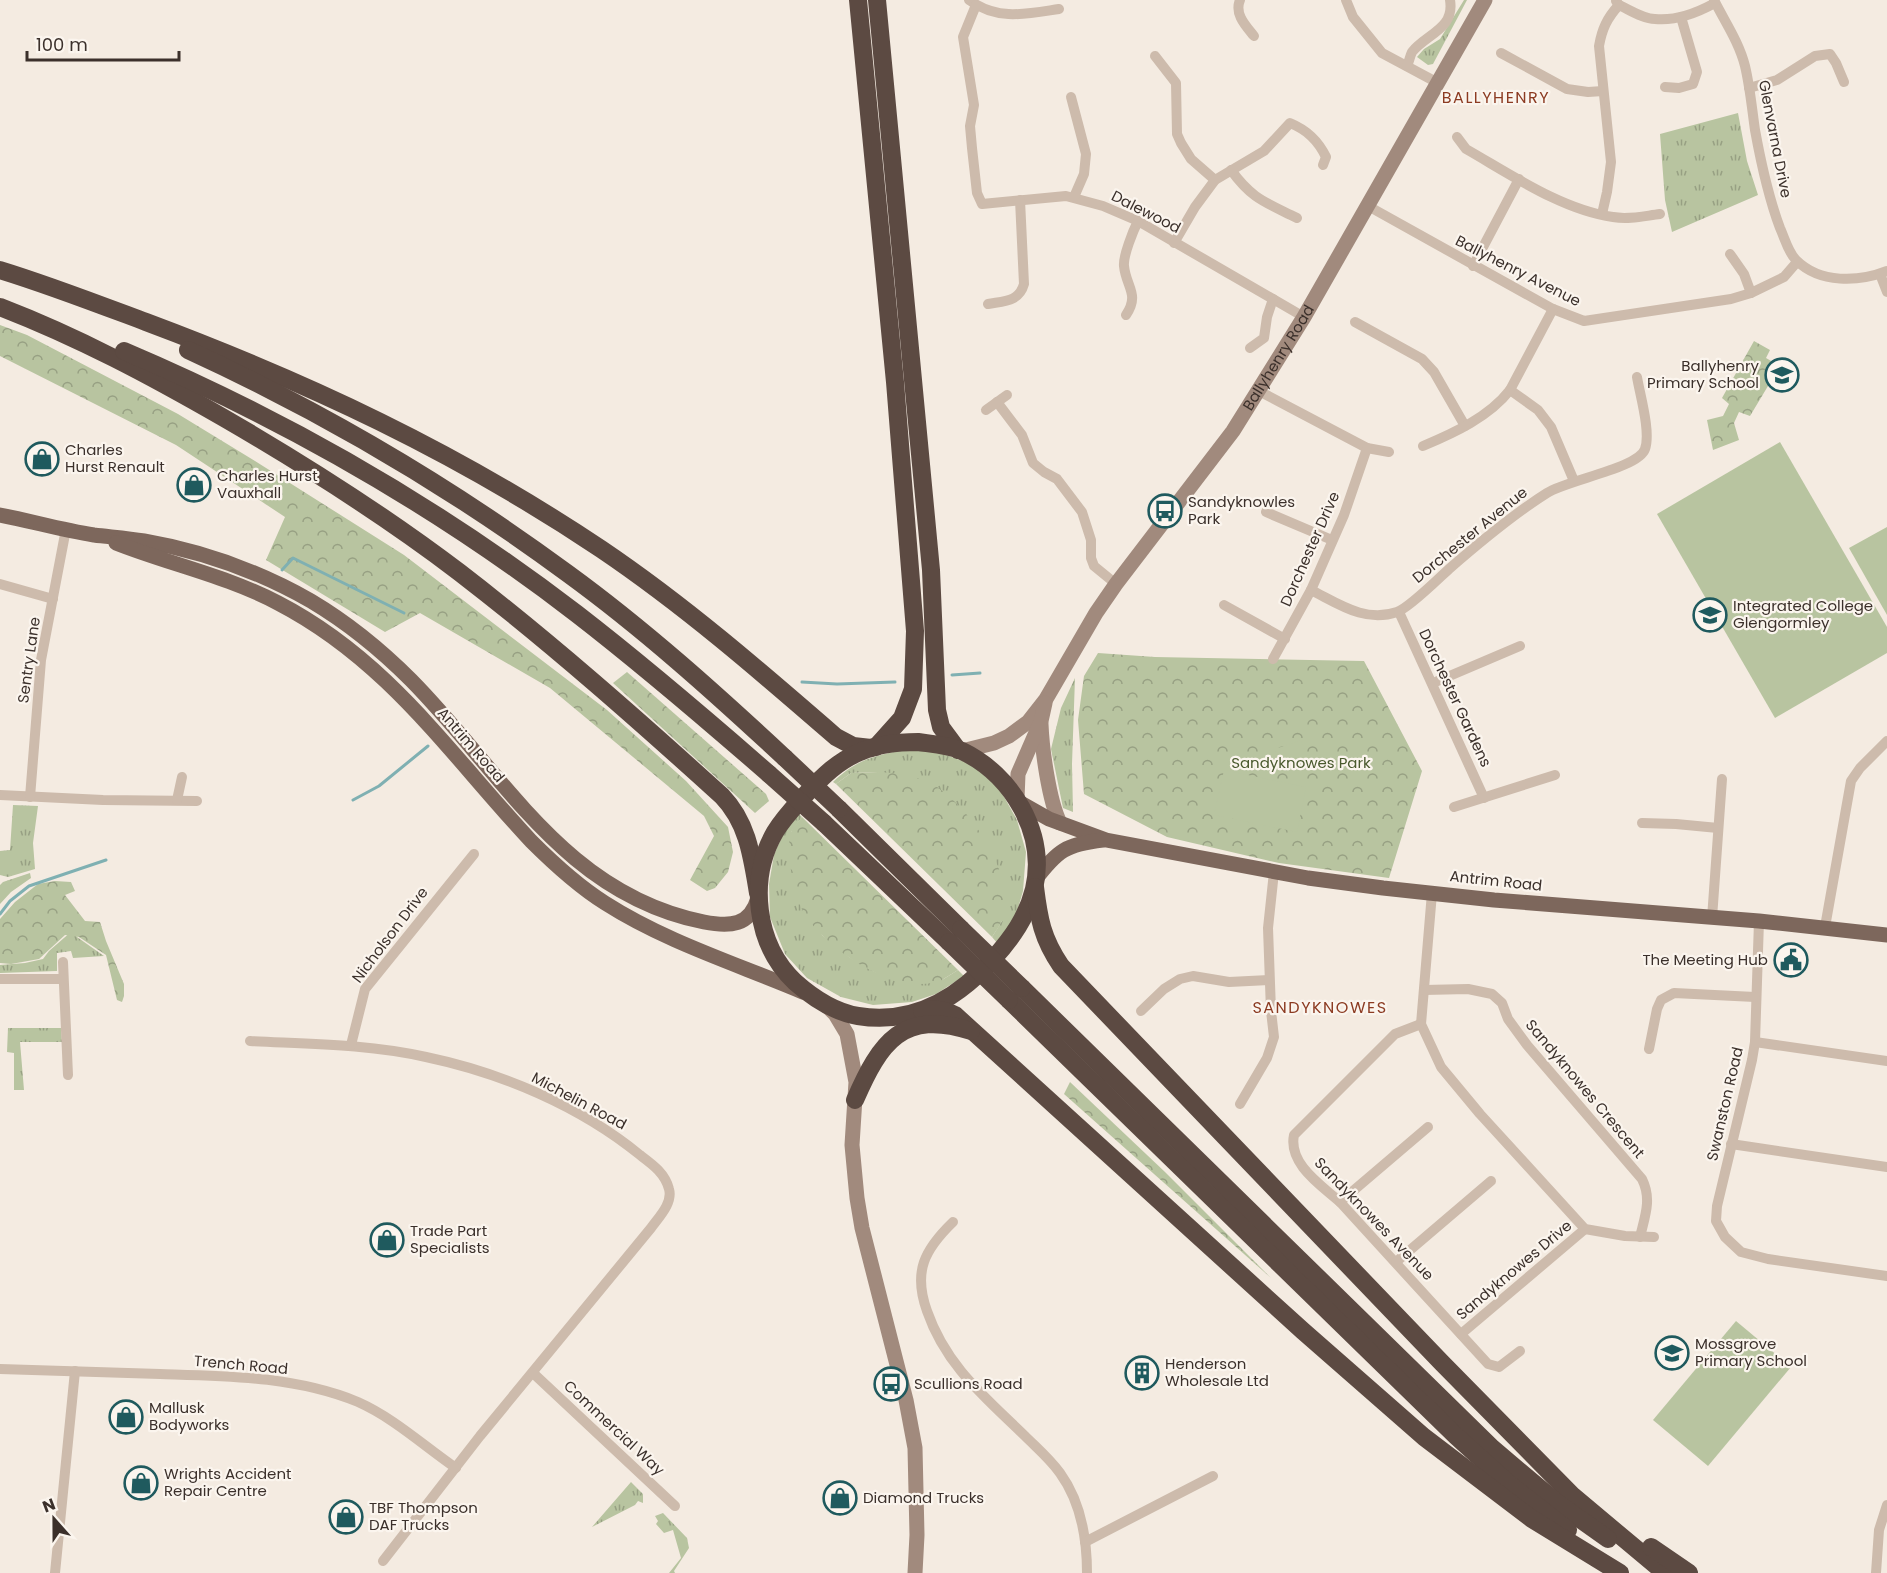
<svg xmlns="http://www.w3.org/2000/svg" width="1887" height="1573" font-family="Poppins,sans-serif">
	<defs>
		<pattern id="grass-tufts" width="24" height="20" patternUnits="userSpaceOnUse" patternTransform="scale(1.5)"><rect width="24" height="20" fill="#b8c4a0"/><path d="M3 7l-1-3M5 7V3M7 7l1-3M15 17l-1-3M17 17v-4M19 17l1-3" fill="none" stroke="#97a083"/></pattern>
		<pattern id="forest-crowns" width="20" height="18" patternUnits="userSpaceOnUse" patternTransform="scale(1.5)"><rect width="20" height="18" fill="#b8c4a0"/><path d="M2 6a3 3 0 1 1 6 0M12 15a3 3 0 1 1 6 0" fill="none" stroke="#97a083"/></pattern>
	</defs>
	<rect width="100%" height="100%" fill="#f4ebe1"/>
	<g fill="url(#grass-tufts)">
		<path d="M1464 0H1467L1433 64 1428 65 1417 57 1424 49 1440 39Z"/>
		<path d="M1738 113 1747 161 1758 195 1672 232 1665 200 1660 134Z"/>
		<path d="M1075 678 1072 764 1073 812 1063 808 1051 749 1061 708Z"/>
		<path d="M903 750 936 751 973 765 998 786 1017 820 1026 852 1023 891 1016 915 998 944 992 937 1002 921 878 772 851 773 836 784 833 782C856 760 873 756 903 750Z"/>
		<path d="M13 805 38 806 33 843 35 869 8 877 0 875V851L10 850Z"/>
		<path d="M799 814 802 817 791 832 822 935 849 957 875 972 942 980 958 970 964 976 936 994 912 1002 873 1005 841 997 807 978 785 954 770 917 769 884 774 855 785 829Z"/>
		<path d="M30 873 31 878 11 892 0 904V885L3 882Z"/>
		<path d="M72 931 77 937 104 956 73 958 71 951 57 953V971L0 973V965L25 963 43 959 49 951Z"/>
		<path d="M8 1028H61L62 1042H20L24 1090H14V1053L7 1052Z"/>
		<path d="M631 1482 643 1494V1503L638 1501 635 1505 592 1527Z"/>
		<path d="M663 1513 687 1538 689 1548 674 1571 675 1573H669L681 1558 673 1530 664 1533 656 1524 658 1521 655 1516Z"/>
	</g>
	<g fill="url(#forest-crowns)">
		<path d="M0 325 27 335 178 414 255 461 404 555 607 710 686 781 728 827 733 852 728 872 715 888 707 891 690 880 714 836 704 816 550 688 420 613 385 632 266 560 285 517 176 445 0 356Z"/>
		<path d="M1754 341 1770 350 1766 358 1780 366 1750 416 1739 412 1734 423 1739 440 1713 450 1707 420 1723 416 1729 404 1722 398Z"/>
		<path d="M1098 653 1155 657 1364 661 1422 771 1389 878 1279 863 1167 837 1084 794 1078 720 1084 676Z"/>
		<path d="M627 672 766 794 769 801 755 813 613 683Z"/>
		<path d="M878 772C897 773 915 775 932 784 969 805 1019 877 1002 921 999 927 995 932 992 937L836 784 851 773Z"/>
		<path d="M802 817 958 970C953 973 947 977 942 980 897 998 827 950 804 913 794 896 785 851 791 832 793 827 799 821 802 817Z"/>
		<path d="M55 881 71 882 75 891 65 895 85 921 100 922 106 941 124 984V996L122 1002 117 1000 106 955 79 937 65 935 39 959 11 964 0 963V919L15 902 38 884Z"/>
		<path d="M1070 1082 1165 1172 1271 1278 1064 1094Z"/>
	</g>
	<g fill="#b8c4a0">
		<path d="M1780 442 1887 627V653L1775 718 1657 514Z"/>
		<path d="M1887 527V615L1849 548Z"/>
		<path d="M1301 740 1307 757 1281 765 1275 749Z"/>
		<path d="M1224 770 1306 787 1297 832 1214 815Z"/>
		<path d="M1736 1321 1791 1367 1708 1466 1653 1420Z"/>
	</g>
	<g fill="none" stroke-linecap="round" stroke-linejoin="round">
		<g stroke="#7fb0b2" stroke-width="3">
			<path d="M282 570 293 558 404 613"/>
			<path d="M952 675 980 673"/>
			<path d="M802 682 837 684 895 682"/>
			<path d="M353 800 379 786 428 746"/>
			<path d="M0 914 10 901 29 886 106 860"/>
		</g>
		<g stroke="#cdbbac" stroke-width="10">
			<path d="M969 0C998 21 1026 14 1059 9"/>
			<path d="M1240 0C1234 14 1246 26 1254 36"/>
			<path d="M1346 0 1353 17 1382 53 1438 83"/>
			<path d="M1714 0C1725 22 1739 42 1745 66 1750 87 1752 109 1755 130 1761 163 1768 196 1780 228 1785 239 1788 252 1796 260 1820 284 1859 282 1887 271"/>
			<path d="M1616 1 1619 5C1630 10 1643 19 1655 19 1676 21 1697 13 1715 3"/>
			<path d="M976 5 963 37 974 105 970 126 972 148 977 193 982 204 1066 196 1103 206 1138 221 1304 317"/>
			<path d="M1501 53 1567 89 1588 92 1603 91"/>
			<path d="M1155 56 1176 83 1177 134 1181 143 1191 159 1215 180"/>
			<path d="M1407 66C1409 62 1410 56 1412 52 1426 34 1455 29 1450 0"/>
			<path d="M1665 87 1679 88 1693 84 1697 72 1681 17"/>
			<path d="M1749 88 1777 80 1815 56 1830 54 1836 63 1844 82"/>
			<path d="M1071 97 1086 154 1084 174 1074 197"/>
			<path d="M1457 137 1466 149C1510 174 1562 210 1613 217 1629 220 1644 216 1660 214"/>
			<path d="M1231 170C1252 199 1265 202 1297 218"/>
			<path d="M1368 206 1553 309 1584 321 1731 299 1751 293 1784 277 1797 262"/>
			<path d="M1602 214 1607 192 1611 162 1599 46C1602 29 1607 18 1619 5"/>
			<path d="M1174 243 1195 207 1215 180 1264 151 1290 123C1307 130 1318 140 1326 157L1323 165"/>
			<path d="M1730 254 1744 274 1751 293"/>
			<path d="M1473 266 1519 179"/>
			<path d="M1880 274 1887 292"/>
			<path d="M988 304C1004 301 1019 302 1024 284L1020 200"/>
			<path d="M1126 315C1140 294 1126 287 1124 266 1123 256 1133 231 1138 221"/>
			<path d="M1355 322 1422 359 1434 372 1465 426"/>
			<path d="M1250 348 1264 338 1267 317 1273 299"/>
			<path d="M1510 390 1538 410 1551 427 1574 481"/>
			<path d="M1259 391 1367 448 1389 452"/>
			<path d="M997 402 1022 435 1033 463 1044 472 1057 479 1082 512 1091 540V558L1094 566 1116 584"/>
			<path d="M986 410 1007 395"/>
			<path d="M1423 446C1454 433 1489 417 1510 390L1553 309"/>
			<path d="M1266 512 1332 540"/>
			<path d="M0 584 53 599"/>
			<path d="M1311 590C1339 604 1365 623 1397 612 1409 608 1438 579 1449 569 1480 542 1512 515 1547 493 1567 480 1639 468 1645 449 1651 432 1640 395 1637 377"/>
			<path d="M1224 605 1285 639"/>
			<path d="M1399 612 1484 798"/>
			<path d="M1273 659 1311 590 1344 515 1367 448"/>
			<path d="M1433 683 1520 646"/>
			<path d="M0 795 103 800 197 801"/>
			<path d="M30 797 41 660 66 529"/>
			<path d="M177 800 182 777"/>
			<path d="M1454 807 1555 775"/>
			<path d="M1642 823 1676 824 1718 828"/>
			<path d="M1432 893 1421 1024 1441 1067 1480 1114 1585 1229 1625 1236 1654 1237"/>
			<path d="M1712 918 1722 779"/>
			<path d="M1759 921 1755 1042 1752 1060 1717 1206 1716 1221 1725 1237 1741 1252 1768 1259 1887 1276"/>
			<path d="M1825 927 1851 781 1860 768 1887 741"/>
			<path d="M63 962 68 1075"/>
			<path d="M0 979H63"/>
			<path d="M1424 990 1468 989 1492 994 1502 1003 1508 1019 1527 1045 1642 1179C1652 1199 1645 1216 1640 1237"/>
			<path d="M1141 1011 1164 989 1180 979 1193 976 1229 982 1269 980"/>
			<path d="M1421 1024 1395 1034 1294 1135C1288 1164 1321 1185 1340 1202L1488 1364 1499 1367 1520 1351"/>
			<path d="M250 1041C309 1044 368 1044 426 1057 502 1073 580 1106 640 1155 652 1164 665 1173 669 1189 673 1203 659 1217 651 1228L480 1436 383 1561"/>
			<path d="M1755 1042 1887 1061"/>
			<path d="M351 1045 365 989 474 854"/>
			<path d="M1649 1049 1657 1009 1661 1000 1674 993 1755 997"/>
			<path d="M1240 1104 1267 1058 1274 1037 1271 1011 1268 928 1274 872"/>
			<path d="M1731 1144 1887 1167"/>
			<path d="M1340 1202 1428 1127"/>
			<path d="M953 1222C924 1250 913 1272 927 1311 946 1366 985 1397 1025 1436 1037 1448 1050 1459 1060 1473 1081 1502 1087 1538 1087 1573"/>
			<path d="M1396 1262 1491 1181"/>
			<path d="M1461 1334 1585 1229"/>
			<path d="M0 1369C53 1371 107 1372 160 1374 226 1376 295 1376 358 1402 394 1418 424 1446 456 1468"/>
			<path d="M533 1373 675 1506"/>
			<path d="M1085 1542 1213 1476"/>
			<path d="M55 1573 75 1371"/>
			<path d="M1876 1573 1879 1530 1887 1505"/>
		</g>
		<g stroke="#a18a7d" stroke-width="15">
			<path d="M1041 724C1042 749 1049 801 1060 823"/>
			<path id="s1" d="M962 751 994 743 1009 736 1028 722 1046 699 1096 613 1116 584 1233 431 1304 317 1485 0"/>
			<path d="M1017 799 1018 774 1041 721 1045 703"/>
			<path d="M827 1006 835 1014 847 1034 856 1082 852 1145 857 1198 862 1228 906 1400 915 1448 917 1535 915 1573"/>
		</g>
		<g stroke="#7d675c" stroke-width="15">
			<path d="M0 515C31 521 62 530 94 535 110 537 127 538 144 541 202 551 260 572 311 601 348 623 381 650 411 680 504 774 564 894 704 922 730 927 750 926 758 898"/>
			<path d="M116 543C169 564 227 576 278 603 388 660 449 753 531 841 554 864 578 886 605 903 666 942 737 964 803 992"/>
			<path d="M1019 802 1049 819 1106 840 1308 878 1383 888 1494 900 1759 921 1887 935"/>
			<path d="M1035 880C1057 851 1066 844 1103 840"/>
		</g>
		<g stroke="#5c4a42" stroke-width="18">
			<path d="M858 0 895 382 915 631 913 689 902 718 876 747"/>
			<path d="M877 0 931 570 937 710 941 727 958 750"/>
			<path d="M0 270C49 285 98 304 146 322 309 383 456 452 601 549 684 605 760 671 836 737L853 746 871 748"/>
			<path d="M0 307C78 337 151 376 224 418 305 465 384 515 459 572 550 642 637 719 722 796 748 823 752 857 758 893"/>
			<path d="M188 350C321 411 449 486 567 573 644 629 715 693 785 758"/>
			<path d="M124 351C284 419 439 508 577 614 643 665 706 719 769 774"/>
			<path d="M918 742C932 744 949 745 962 751 1012 775 1047 833 1034 889 1027 917 1012 938 993 959 958 998 913 1025 858 1016 834 1012 813 998 795 982 755 944 748 879 775 832 784 817 796 805 807 793 823 776 838 761 860 752 878 744 899 742 918 742Z"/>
			<path d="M839 809 961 929"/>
			<path d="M824 823 949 942"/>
			<path d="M1035 887C1039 919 1042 938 1061 966L1442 1363 1573 1496 1665 1573"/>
			<path d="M1022 988 1492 1448 1556 1502 1608 1539"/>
			<path d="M1009 1000 1456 1436 1509 1484 1568 1530"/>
			<path d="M922 1011C935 1009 943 1009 955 1015L1303 1331 1424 1437 1532 1519 1620 1573"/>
			<path d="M855 1100C880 1042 903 1009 971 1031"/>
			<path d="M1651 1547 1689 1573"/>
		</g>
		<g stroke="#5c4a42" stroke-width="18">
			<path d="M785 758 839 809"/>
			<path d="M769 774 824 823"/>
			<path d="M961 929 1022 988"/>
			<path d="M949 942 1009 1000"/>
		</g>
	</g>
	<defs>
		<g id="school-ring" transform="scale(1.725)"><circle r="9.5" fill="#fbf5ee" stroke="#1f5a5e" stroke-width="1.5"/><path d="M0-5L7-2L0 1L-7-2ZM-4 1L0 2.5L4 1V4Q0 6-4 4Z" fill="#1f5a5e"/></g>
		<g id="shop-ring" transform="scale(1.725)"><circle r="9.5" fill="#fbf5ee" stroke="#1f5a5e" stroke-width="1.5"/><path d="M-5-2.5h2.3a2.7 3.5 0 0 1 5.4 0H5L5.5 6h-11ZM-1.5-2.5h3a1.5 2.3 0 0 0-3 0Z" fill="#1f5a5e"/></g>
		<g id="bus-ring" transform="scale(1.725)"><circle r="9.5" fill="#fbf5ee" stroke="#1f5a5e" stroke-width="1.5"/><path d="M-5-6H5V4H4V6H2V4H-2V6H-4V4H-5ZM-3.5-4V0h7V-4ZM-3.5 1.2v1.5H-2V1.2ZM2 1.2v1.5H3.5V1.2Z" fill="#1f5a5e"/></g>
		<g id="civic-ring" transform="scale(1.725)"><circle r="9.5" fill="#fbf5ee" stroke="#1f5a5e" stroke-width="1.5"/><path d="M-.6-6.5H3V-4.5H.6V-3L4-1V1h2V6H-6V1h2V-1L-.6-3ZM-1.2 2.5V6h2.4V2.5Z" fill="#1f5a5e"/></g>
		<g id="building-ring" transform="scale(1.725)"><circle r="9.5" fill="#fbf5ee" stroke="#1f5a5e" stroke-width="1.5"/><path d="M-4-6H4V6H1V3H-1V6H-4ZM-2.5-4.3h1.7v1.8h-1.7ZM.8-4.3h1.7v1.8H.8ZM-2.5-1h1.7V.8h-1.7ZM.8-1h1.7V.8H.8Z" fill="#1f5a5e"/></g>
	</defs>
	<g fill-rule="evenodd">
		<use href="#school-ring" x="1782" y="375"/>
		<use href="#shop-ring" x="42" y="459"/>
		<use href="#shop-ring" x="194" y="485"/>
		<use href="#bus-ring" x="1165" y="511"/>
		<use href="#school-ring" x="1710" y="615"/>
		<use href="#civic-ring" x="1791" y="960"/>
		<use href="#shop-ring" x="387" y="1240"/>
		<use href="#school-ring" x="1672" y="1353"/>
		<use href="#building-ring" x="1142" y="1373"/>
		<use href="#bus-ring" x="891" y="1384"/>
		<use href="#shop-ring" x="126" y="1417"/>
		<use href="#shop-ring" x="141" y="1483"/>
		<use href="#shop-ring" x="840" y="1498"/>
		<use href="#shop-ring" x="346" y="1517"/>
	</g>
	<g text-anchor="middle" stroke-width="4.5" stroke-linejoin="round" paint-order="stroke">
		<g font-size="15" fill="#3b302b" stroke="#fbf5ee">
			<text transform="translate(1775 139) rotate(79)" y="5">Glenvarna Drive</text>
			<text transform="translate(1146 212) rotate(27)" y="5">Dalewood</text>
			<text transform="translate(1518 271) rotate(27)" y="5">Ballyhenry Avenue</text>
			<text dy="5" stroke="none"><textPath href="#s1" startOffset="516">Ballyhenry Road</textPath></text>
			<text transform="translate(1470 535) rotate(-39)" y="5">Dorchester Avenue</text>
			<text transform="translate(1310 549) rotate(-66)" y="5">Dorchester Drive</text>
			<text transform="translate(29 660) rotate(-82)" y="5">Sentry Lane</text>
			<text transform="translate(1455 698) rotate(65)" y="5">Dorchester Gardens</text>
			<text transform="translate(471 745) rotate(49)" y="5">Antrim Road</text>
			<text transform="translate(1496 881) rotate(6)" y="5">Antrim Road</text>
			<text transform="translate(390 935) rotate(-53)" y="5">Nicholson Drive</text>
			<text transform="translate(1585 1089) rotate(50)" y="5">Sandyknowes Crescent</text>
			<text transform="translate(579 1101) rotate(28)" y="5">Michelin Road</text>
			<text transform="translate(1725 1104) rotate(-77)" y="5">Swanston Road</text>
			<text transform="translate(1374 1219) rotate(46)" y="5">Sandyknowes Avenue</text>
			<text transform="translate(1514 1270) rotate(-40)" y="5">Sandyknowes Drive</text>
			<text transform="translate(241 1365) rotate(5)" y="5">Trench Road</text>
			<text transform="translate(614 1428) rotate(43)" y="5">Commercial Way</text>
		</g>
		<g font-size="15" fill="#3b302b" stroke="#fbf5ee" text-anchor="start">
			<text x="1759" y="371" text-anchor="end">Ballyhenry<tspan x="1759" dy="17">Primary School</tspan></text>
			<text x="65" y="455">Charles<tspan x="65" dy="17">Hurst Renault</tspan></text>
			<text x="217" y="481">Charles Hurst<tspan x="217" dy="17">Vauxhall</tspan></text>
			<text x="1188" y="507">Sandyknowles<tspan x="1188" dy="17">Park</tspan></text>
			<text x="1733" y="611">Integrated College<tspan x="1733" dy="17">Glengormley</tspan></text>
			<text x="1768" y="965" text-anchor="end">The Meeting Hub</text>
			<text x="410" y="1236">Trade Part<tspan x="410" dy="17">Specialists</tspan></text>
			<text x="1695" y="1349">Mossgrove<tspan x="1695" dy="17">Primary School</tspan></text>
			<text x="1165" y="1369">Henderson<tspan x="1165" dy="17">Wholesale Ltd</tspan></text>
			<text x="914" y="1389">Scullions Road</text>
			<text x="149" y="1413">Mallusk<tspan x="149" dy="17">Bodyworks</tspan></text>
			<text x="164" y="1479">Wrights Accident<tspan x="164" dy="17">Repair Centre</tspan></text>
			<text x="863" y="1503">Diamond Trucks</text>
			<text x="369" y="1513">TBF Thompson<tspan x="369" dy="17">DAF Trucks</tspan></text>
		</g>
		<g font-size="15" fill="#4a5a2e" stroke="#fbf5ee">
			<text x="1301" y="768">Sandyknowes Park</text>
		</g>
		<g font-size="16" letter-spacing="1.5" fill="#8c3b22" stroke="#fbf5ee">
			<text x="1496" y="103">BALLYHENRY</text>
			<text x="1320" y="1013">SANDYKNOWES</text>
		</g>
	</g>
	<g transform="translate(54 1519) rotate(339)" stroke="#fbf5ee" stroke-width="4.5" paint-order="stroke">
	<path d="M0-4.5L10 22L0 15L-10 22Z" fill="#3b302b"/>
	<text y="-9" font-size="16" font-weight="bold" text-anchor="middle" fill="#3b302b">N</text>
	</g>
	<path d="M27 51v9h152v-9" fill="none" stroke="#3b302b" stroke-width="3"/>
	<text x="36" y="51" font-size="18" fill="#3b302b" stroke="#fbf5ee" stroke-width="4.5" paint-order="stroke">100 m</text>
</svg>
